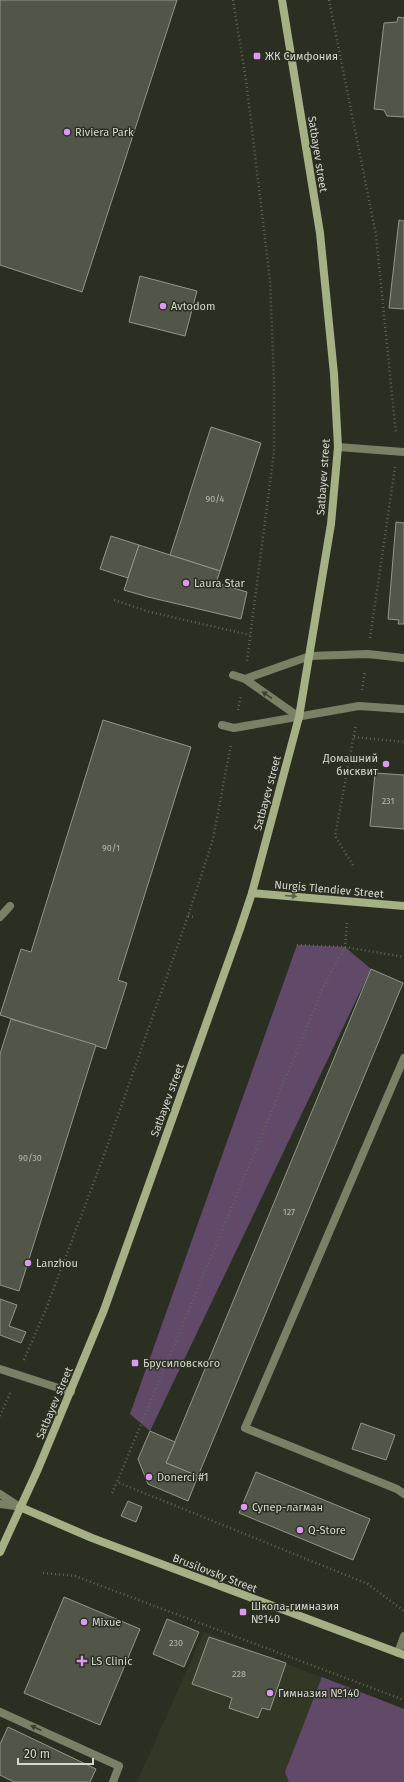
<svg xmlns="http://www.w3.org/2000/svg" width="404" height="1782" font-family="'Fira Sans',sans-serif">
	<rect width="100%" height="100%" fill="#2b2f22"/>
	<path fill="#323825" d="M204 1632 404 1709V1782H137Z"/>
	<g fill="#61496a">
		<path d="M297 945 345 947 371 969 150 1431 130 1414Z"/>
		<path d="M322 1677 404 1709V1782H289L285 1772Z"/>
	</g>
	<g fill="#525648" stroke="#929788">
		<path d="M0 0H177L82 292 0 265Z"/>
		<path d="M398 17 404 18V117L387 116 384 110 374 109 384 23 397 22Z"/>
		<path d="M399 220 404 221V309L389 308Z"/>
		<path d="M140 276 197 291 185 336 129 322Z"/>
		<path d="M211 427 261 443 220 571 170 555Z"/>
		<path d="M396 522 404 523V624H398L399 620 388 619Z"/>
		<path d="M111 536 139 545 128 578 100 569Z"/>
		<path d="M139 545 220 571 216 583 247 592 241 619 148 597 124 590Z"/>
		<path d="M103 720 191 747 118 980 127 983 106 1049 0 1015 21 949 31 952Z"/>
		<path d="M375 773 404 775V829L370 826Z"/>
		<path d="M371 969 403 983 198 1476 166 1463Z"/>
		<path d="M11 1019 96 1045 19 1291 0 1285V1054Z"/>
		<path d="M0 1299 17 1305 9 1326 26 1332 21 1343 0 1335Z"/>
		<path d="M361 1423 395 1435 386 1460 352 1449Z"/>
		<path d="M150 1431 175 1442 166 1463 198 1476 188 1501 148 1484 138 1459Z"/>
		<path d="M256 1472 370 1519 353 1560 239 1513Z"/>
		<path d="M128 1501 142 1507 136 1522 121 1516Z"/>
		<path d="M64 1597 140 1629 100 1725 24 1693Z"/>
		<path d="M167 1619 199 1632 184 1667 153 1654Z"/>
		<path d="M209 1637 286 1663 270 1710 262 1708 258 1718 229 1708 232 1698 192 1684Z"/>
		<path d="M8 1727 96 1769 90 1782H14L0 1775V1744Z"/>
	</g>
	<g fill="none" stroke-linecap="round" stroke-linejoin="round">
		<g stroke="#61655a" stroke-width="2.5" stroke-dasharray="1 3" stroke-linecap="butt">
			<path d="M233 0 246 80 270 280 274 380V452L247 661"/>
			<path d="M329 0 376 235 396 434"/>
			<path d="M114 600 150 612 250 635"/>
			<path d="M370 638 395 467"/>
			<path d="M362 690 365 671"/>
			<path d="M238 710 241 696"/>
			<path d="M354 737 404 742"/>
			<path d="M353 865 335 836 356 724"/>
			<path d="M188 916 195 917"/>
			<path d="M347 923 345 947 323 988 117 1482 368 1584 404 1611"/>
			<path d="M297 945 345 947 404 957"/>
			<path d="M24 1360 46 1309 103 1158 188 916 213 839 231 744"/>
			<path d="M0 1416 11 1391"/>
			<path d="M112 1493 117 1482"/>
			<path d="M43 1573 75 1576 404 1700"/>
		</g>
		<g stroke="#788166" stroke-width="8">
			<path d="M338 447 404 452"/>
			<path d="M233 675 245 679 299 717"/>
			<path d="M245 679 310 656 368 654 404 658"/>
			<path d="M222 725 234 728 359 706 402 709"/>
			<path d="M0 917 10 906"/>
			<path d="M404 1058 245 1428 397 1489 404 1494"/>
			<path d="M0 1369 71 1392"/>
			<path d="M0 1494 20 1507"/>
			<path d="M0 1504 15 1506"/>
			<path d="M398 1653 404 1636"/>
			<path d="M0 1712 119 1766 113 1782"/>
		</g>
		<g stroke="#a3b185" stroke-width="8">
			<path d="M252 893 404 906"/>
			<path d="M20 1507 92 1538 404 1655"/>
			<path d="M0 1552 38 1469 104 1310 240 929 252 893 299 717 331 524 338 447 334 374 320 233 282 0"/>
		</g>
	</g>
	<defs><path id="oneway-solid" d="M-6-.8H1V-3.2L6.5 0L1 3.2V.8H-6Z"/></defs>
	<g fill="#3a3f30">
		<use href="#oneway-solid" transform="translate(267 695) rotate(-145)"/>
		<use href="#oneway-solid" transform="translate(36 1728) rotate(-156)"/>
	</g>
	<use fill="#5b634a" href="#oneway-solid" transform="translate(291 896) rotate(5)"/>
	<g fill="#dc99f4" stroke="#2b2f22" stroke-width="1.5">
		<rect x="253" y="52" width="8" height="8" rx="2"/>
		<circle cx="67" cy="132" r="4"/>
		<circle cx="163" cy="306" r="4"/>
		<circle cx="186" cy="583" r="4"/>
		<circle cx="386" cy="764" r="4"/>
		<circle cx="28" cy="1263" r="4"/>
		<rect x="131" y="1359" width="8" height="8" rx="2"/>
		<circle cx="149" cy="1477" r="4"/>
		<circle cx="244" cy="1507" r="4"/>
		<circle cx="300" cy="1530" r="4"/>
		<rect x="239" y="1608" width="8" height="8" rx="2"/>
		<circle cx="84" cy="1622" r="4"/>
		<path d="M80 1655h4v4h4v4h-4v4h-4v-4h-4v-4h4z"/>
		<circle cx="270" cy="1693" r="4"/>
	</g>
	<g text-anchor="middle" stroke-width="3" stroke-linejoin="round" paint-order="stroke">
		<g font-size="9" fill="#b4b7ad">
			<text x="215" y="502">90/4</text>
			<text x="388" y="804">231</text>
			<text x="111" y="851">90/1</text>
			<text x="30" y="1161">90/30</text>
			<text x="289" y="1215">127</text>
			<text x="176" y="1646">230</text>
			<text x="239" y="1677">228</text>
		</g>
		<g font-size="11" fill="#d4d7cf" stroke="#2b2f22" text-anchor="start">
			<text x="265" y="60">ЖК Симфония</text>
			<text x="75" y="136">Riviera Park</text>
			<text x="171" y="310">Avtodom</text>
			<text x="194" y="587">Laura Star</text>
			<text x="378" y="762" text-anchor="end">Домашний<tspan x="378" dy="13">бисквит</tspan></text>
			<text x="36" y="1267">Lanzhou</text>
			<text x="143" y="1367">Брусиловского</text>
			<text x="157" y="1481">Donerci #1</text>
			<text x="252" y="1511">Супер-лагман</text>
			<text x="308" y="1534">Q-Store</text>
			<text x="251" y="1610">Школа-гимназия<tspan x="251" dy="13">№140</tspan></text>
			<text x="92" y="1626">Mixue</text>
			<text x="91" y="1665">LS Clinic</text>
			<text x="278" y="1697">Гимназия №140</text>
		</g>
		<g font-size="11" fill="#d4d7cf" stroke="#2b2f22">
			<text transform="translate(318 154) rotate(81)" y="4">Satbayev street</text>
			<text transform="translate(323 477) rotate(-86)" y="4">Satbayev street</text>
			<text transform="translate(267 793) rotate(-75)" y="4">Satbayev street</text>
			<text transform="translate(329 889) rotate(5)" y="4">Nurgis Tlendiev Street</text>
			<text transform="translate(167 1100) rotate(-70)" y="4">Satbayev street</text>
			<text transform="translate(54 1403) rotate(-67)" y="4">Satbayev street</text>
			<text transform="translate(215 1573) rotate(21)" y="4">Brusilovsky Street</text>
		</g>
	</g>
	<path d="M18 1758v6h75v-6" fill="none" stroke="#d4d7cf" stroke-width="2"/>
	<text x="24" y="1758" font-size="12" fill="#d4d7cf" stroke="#2b2f22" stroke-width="3" paint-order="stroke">20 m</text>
</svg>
